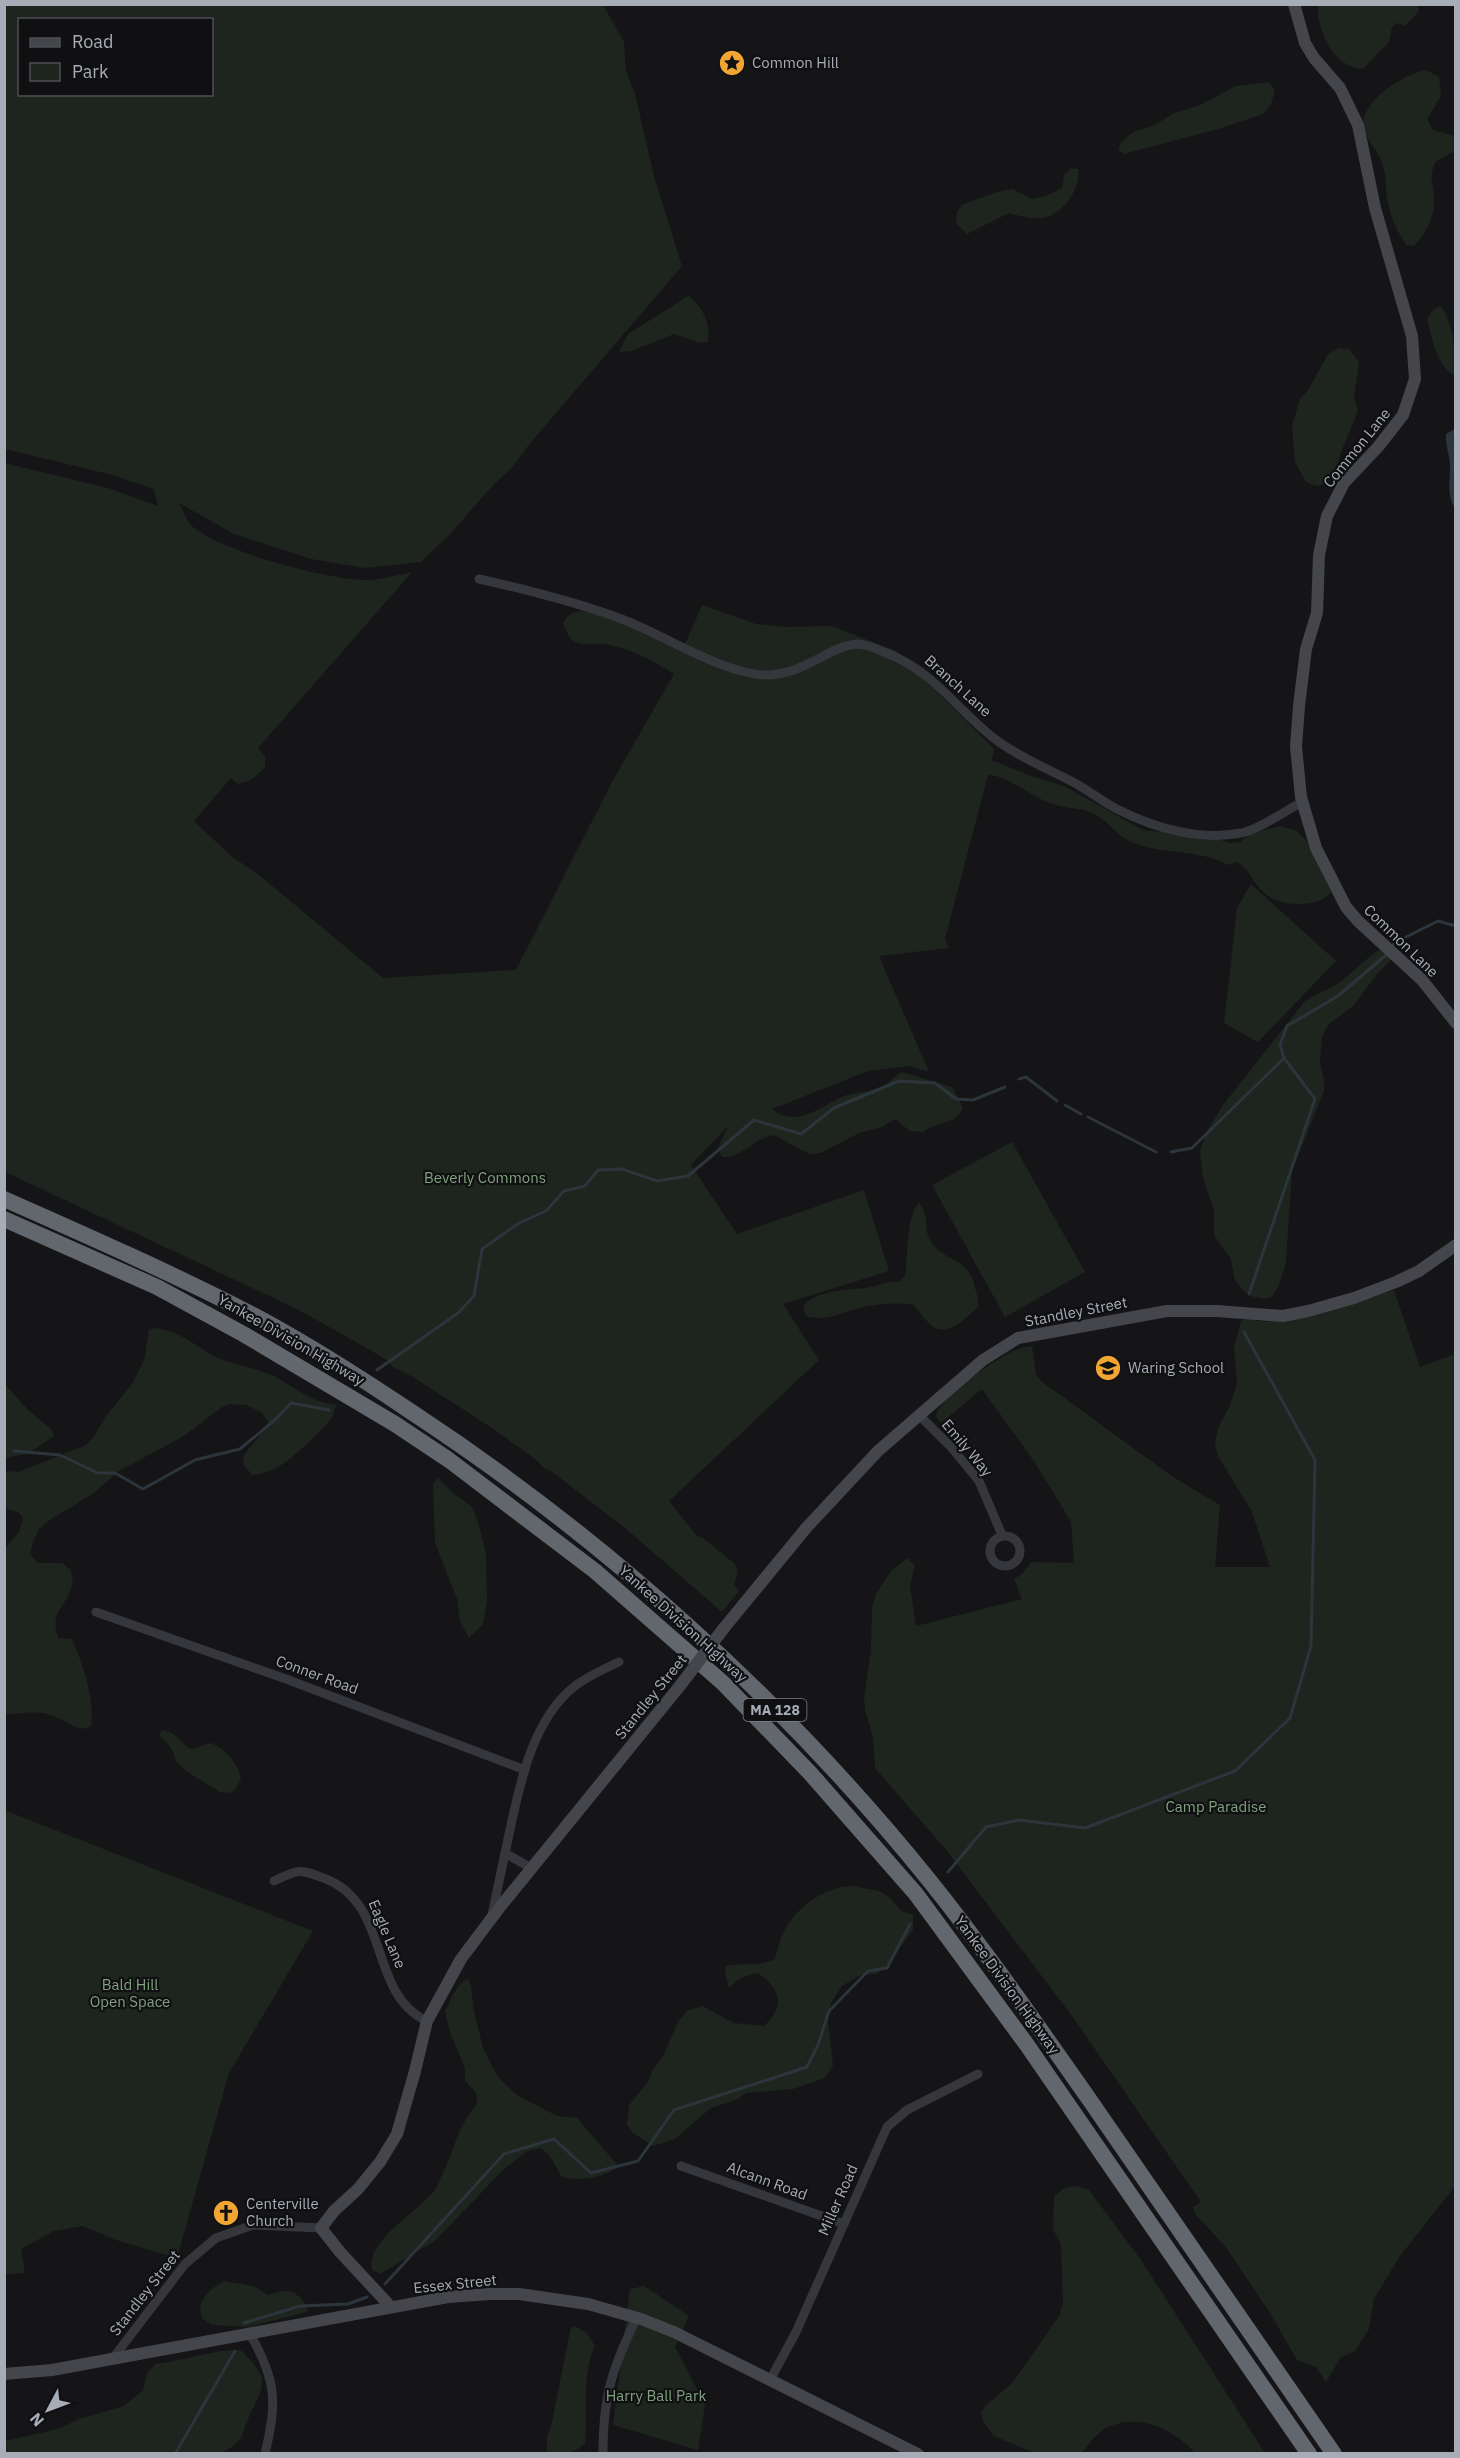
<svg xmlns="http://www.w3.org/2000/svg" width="1460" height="2458" font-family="'IBM Plex Sans',sans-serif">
	<rect width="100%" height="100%" fill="#151517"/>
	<g fill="#1d251e" fill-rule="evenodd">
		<path d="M5 5H603L624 42 626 70 635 94 654 176 682 266 531 442 510 470 494 484 451 533 421 562 365 568 311 559 234 534 179 503C183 510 187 522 193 527 224 552 323 578 363 580 378 581 397 575 412 572L258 748 265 757V768L251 780 238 784 231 778 194 821 231 856 259 875 383 978 516 970 611 784 674 674C654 661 629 648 605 644 593 643 583 647 572 640 568 637 566 629 563 624 566 618 569 614 577 612 594 608 664 637 685 644L702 605 756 624 787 627 832 626 896 651 994 749 992 760 1031 776 1064 786 1143 830 1213 837 1229 843 1240 842 1252 833 1280 826 1297 831 1306 840 1331 892C1326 899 1318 902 1310 903 1288 906 1269 902 1256 884 1250 875 1246 867 1237 862L1228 865C1200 849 1164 855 1134 843 1115 835 1113 826 1098 816 1085 807 1065 809 1050 803 1029 796 1010 776 988 775L945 939 949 948 879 956 929 1072 910 1066 868 1071 772 1109C796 1129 821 1106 842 1097 856 1091 866 1093 879 1088 888 1084 893 1077 902 1072L952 1087 963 1107C957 1126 937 1120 923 1132L910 1131 895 1119 882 1127 859 1133 821 1153 809 1154 774 1135C754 1138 743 1158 722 1157L718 1148 728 1126 691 1165 737 1234 864 1190 889 1271 783 1304 819 1360 669 1501 696 1535 703 1538 735 1564 738 1573 734 1584 739 1591 722 1612 625 1528 551 1471 544 1468 535 1459 492 1428 413 1377 393 1367 388 1361 370 1350 297 1309 5 1172 4 463 108 488 158 506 154 489 112 475 5 449ZM20 20H212V94H20Z"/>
		<path d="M1318 5H1418L1419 11 1405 26 1397 23 1392 27 1389 42 1363 69C1333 67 1317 32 1318 5Z"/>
		<path d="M1426 70 1439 77 1441 96 1427 119 1433 130 1455 136V151L1435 162C1428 182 1434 180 1434 199 1435 217 1426 233 1414 246L1406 245C1398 232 1390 218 1388 203 1385 191 1387 178 1383 166 1380 153 1367 142 1364 129 1358 102 1404 74 1426 70Z"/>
		<path d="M1269 82 1275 90 1271 104 1263 114 1218 129 1124 154 1118 150 1122 141 1133 132 1155 125 1174 113 1198 106 1236 86Z"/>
		<path d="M1070 169H1078C1081 189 1063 215 1042 218 1030 219 1020 216 1009 213L967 234 956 223 957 212 962 205 997 192 1012 189 1033 199 1046 196 1062 188 1064 175Z"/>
		<path d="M688 296C703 307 711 323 708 342L700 343 674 334 631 351 619 352 628 334Z"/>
		<path d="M1440 306C1453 318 1456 358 1455 376 1437 367 1431 336 1427 318L1432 311Z"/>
		<path d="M1339 348 1349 349 1359 362 1354 397 1358 411 1341 452 1334 476 1326 484 1317 486 1306 482 1295 462 1292 426 1300 399 1309 389 1328 354Z"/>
		<path d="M1251 884 1336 961 1258 1042 1224 1023 1237 908Z"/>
		<path d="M1383 948 1393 958 1378 973 1353 1006 1329 1024 1322 1036 1320 1062 1324 1080V1091L1292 1171 1286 1263 1279 1285 1272 1297 1265 1299 1254 1297 1246 1293 1235 1281 1231 1259 1214 1235V1210L1203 1178 1200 1151 1207 1131 1223 1105 1304 1002C1314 994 1326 991 1337 984 1354 973 1365 957 1383 948Z"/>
		<path d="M1012 1142 1085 1272 1005 1317 932 1185Z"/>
		<path d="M919 1203C930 1214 923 1230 931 1242 945 1263 969 1256 975 1288 977 1295 979 1300 978 1307 967 1317 948 1338 932 1326 925 1320 919 1311 912 1304 898 1303 883 1303 869 1306 847 1309 829 1323 806 1316L803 1306C818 1288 850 1291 871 1287 881 1285 888 1281 899 1282L905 1276C908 1259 906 1214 919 1203Z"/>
		<path d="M1394 1290 1420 1367 1455 1354V2186L1400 2256 1374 2299 1369 2329 1355 2351 1341 2357 1326 2382 1316 2367 1297 2360 1270 2313 1225 2246 1196 2215 1193 2207 1201 2202 1072 2016 947 1851 875 1768 873 1737 865 1710 864 1697 871 1650 872 1607 876 1594 891 1571 907 1558 915 1565 910 1586 916 1626 1022 1599 1014 1579 1023 1573 1031 1562 1074 1563 1071 1522 1036 1464 982 1389 941 1423 936 1417C937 1399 996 1358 1014 1351 1019 1348 1026 1347 1032 1346L1036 1375 1041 1381 1173 1477 1220 1505 1215 1567H1270L1252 1512 1218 1456 1215 1445 1218 1428 1229 1407 1237 1384 1234 1348 1241 1321 1248 1318C1273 1332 1365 1299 1394 1290Z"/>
		<path d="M155 1328C185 1332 197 1349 221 1359 238 1366 257 1368 274 1376 290 1384 317 1406 336 1404 333 1423 321 1429 309 1442 292 1458 276 1473 252 1475L244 1465 243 1456 265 1429 268 1422 261 1412 246 1405 229 1404 222 1407 184 1436 119 1471 94 1493 48 1521 39 1529 33 1542 30 1554 38 1563H62L71 1570C72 1576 74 1583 71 1589 63 1611 50 1611 58 1638L72 1639C83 1664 95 1699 91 1726L82 1729C68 1725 57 1715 42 1713 29 1710 18 1716 5 1713V1548L19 1532 23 1518 19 1513 5 1508V1471L18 1472 86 1445 94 1436 106 1416 132 1384 144 1360 149 1330Z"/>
		<path d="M4 1383 28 1410 51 1429 54 1436 28 1454 9 1457 5 1460Z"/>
		<path d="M438 1478 454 1494 471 1506 477 1519 486 1553 487 1601 483 1624 469 1638 460 1622 457 1599 435 1543 433 1484Z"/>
		<path d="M162 1730C177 1731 184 1748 192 1749 197 1749 205 1744 211 1743 226 1750 237 1762 241 1778L234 1791 229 1793 220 1792 187 1772 177 1762 171 1748 159 1735Z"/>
		<path d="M4 1810 313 1931 229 2073 177 2258 116 2240 83 2226 54 2231 21 2249 25 2273 5 2274Z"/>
		<path d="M852 1886 879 1891 889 1897 901 1911 913 1915V1930L885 1968 876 1974 861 1975 842 1986 831 2003 828 2021 833 2066 825 2078 793 2089 746 2093 736 2100 711 2108 675 2139 653 2146 633 2133 627 2125 629 2105 648 2082 652 2071 662 2058 678 2022 687 2011 702 2006 734 2023 764 2026C785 2005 782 1991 758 1973 746 1975 738 1979 729 1988L725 1974 726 1966C743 1962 759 1967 775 1959 777 1952 779 1943 782 1936 793 1909 823 1887 852 1886Z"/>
		<path d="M468 1979 471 1985 474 2011 483 2048 498 2077 517 2095 557 2116 577 2118 619 2167C604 2177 578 2183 561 2176L550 2156 541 2148 527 2151 504 2169 436 2240 380 2274 372 2270C364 2242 420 2210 435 2190 438 2185 440 2178 443 2173 454 2149 459 2124 477 2104L476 2093 465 2081V2068L450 2033 445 2011C452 1999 455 1985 468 1979Z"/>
		<path d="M1076 2186 1089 2190 1141 2260 1265 2453H1195C1174 2429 1139 2413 1108 2427 1098 2431 1088 2445 1082 2453H1035L994 2436 984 2423 981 2413 985 2406 1013 2382 1059 2316 1063 2303 1061 2245 1053 2229 1054 2197 1064 2188Z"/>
		<path d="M224 2281 254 2286 268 2295C290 2288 295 2289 308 2308L307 2312 247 2327 212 2325 202 2318C195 2301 211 2288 224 2281Z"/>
		<path d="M644 2286 689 2316 675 2347 705 2405 698 2450 613 2425 630 2289Z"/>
		<path d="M575 2326 587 2333 595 2346C581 2375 588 2411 585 2443 573 2455 563 2454 547 2453V2437L552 2422 569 2336 571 2328Z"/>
		<path d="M230 2350 242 2351C270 2380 265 2383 249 2417 239 2439 246 2439 222 2453H5V2441L58 2429 79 2419 124 2406 143 2390 147 2373 155 2364C180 2361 204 2353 230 2350Z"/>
	</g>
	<path fill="#2b353b" d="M1455 429V506L1453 505C1447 491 1450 482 1450 467 1450 455 1445 445 1446 434Z"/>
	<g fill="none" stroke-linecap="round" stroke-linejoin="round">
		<g stroke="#2b353b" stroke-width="3">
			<path d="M1391 948 1394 943 1438 921 1456 926"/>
			<path d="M1019 1079 1026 1077 1057 1101"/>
			<path d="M1065 1105 1081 1114"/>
			<path d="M1088 1117 1156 1152"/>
			<path d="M1171 1152 1192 1148 1284 1058"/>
			<path d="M1249 1294 1315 1099 1284 1058 1280 1045 1287 1026 1338 996 1387 954"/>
			<path d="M377 1370 458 1313 474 1296 482 1249 519 1223 546 1211 564 1191 585 1186 598 1170 622 1169 657 1181 688 1176 754 1120 801 1134 834 1108 899 1081 935 1083 956 1099 973 1100 1005 1087"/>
			<path d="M14 1451 60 1455 98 1473H115L143 1489 195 1460 240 1449 276 1419 291 1403 329 1410"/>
			<path d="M948 1872 986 1827 1019 1820 1085 1828 1235 1771 1290 1718 1311 1646 1315 1460 1244 1332"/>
			<path d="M385 2284 504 2154 554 2139 591 2173 638 2161 674 2110 807 2067 818 2045 829 2011 868 1971 887 1968 910 1924"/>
			<path d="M244 2323 300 2306 348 2304 367 2297"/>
			<path d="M175 2454 235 2351"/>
		</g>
		<g stroke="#36373c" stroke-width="9">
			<path d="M479 579C528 590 577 602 624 620 664 635 727 676 768 675 803 675 831 645 858 644 866 644 877 649 884 652 934 671 955 708 995 739 1017 756 1046 768 1071 781 1087 789 1101 801 1117 809 1154 828 1199 841 1241 833 1256 831 1287 810 1302 802"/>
			<path d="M919 1415 951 1447 979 1481 1002 1535"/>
			<circle cx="1005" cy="1551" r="15"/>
			<path d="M96 1612 286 1679 525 1770"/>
			<path d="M531 1868 505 1853C517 1799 528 1722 575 1686 588 1676 604 1669 619 1662"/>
			<path d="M274 1881C300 1868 300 1869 326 1879 391 1905 368 1994 427 2021"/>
			<path d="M492 1915 505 1853"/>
			<path d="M681 2166 844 2224"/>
			<path d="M250 2334C277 2381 277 2402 265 2454"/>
			<path d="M113 2358 185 2264 216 2238 253 2225 321 2228"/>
			<path d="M770 2380 796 2332 887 2127 907 2110 978 2074"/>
			<path d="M603 2454C603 2395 612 2369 637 2317"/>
		</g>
		<g stroke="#44464c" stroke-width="12">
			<path d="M1294 4 1305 43 1314 58 1340 88 1358 125 1375 208 1412 336 1415 379 1403 415 1378 447 1344 483 1327 516 1319 555 1317 613 1306 649 1299 706 1296 747 1301 797 1316 848 1346 907 1358 921 1422 980 1456 1023"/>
			<path d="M724 1628 807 1527 878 1451 983 1360 1018 1338 1167 1311H1217L1283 1316 1308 1311 1354 1298 1396 1282 1419 1271 1456 1245"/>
			<path d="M391 2307 340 2252 321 2228 334 2211 358 2189 380 2162 397 2134 415 2071 427 2021 461 1959 500 1907 679 1687"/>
			<path d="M4 2374 52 2370 448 2297 490 2294H519L588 2304 641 2319 674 2332 918 2454"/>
		</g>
		<g stroke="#62666d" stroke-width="16">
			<path d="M4 1199C90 1237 176 1275 259 1318 311 1346 361 1378 410 1411 605 1539 783 1699 929 1880 986 1951 1037 2025 1089 2099 1171 2217 1252 2336 1334 2454"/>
			<path d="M4 1219 157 1287 245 1335 395 1424 449 1460 595 1571 723 1683 810 1773 916 1894 1027 2045 1309 2454"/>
		</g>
		<path stroke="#44464c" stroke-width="12" d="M679 1687 724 1628"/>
	</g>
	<defs>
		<g id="sight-disc" transform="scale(1.35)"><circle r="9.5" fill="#f1a533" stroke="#101012"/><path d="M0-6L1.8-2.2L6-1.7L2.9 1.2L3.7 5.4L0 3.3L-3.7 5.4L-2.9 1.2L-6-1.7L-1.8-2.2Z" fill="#111"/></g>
		<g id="school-disc" transform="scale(1.35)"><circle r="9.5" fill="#f1a533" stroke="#101012"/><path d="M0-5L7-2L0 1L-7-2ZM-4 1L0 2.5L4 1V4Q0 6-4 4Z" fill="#111"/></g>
		<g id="church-disc" transform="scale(1.35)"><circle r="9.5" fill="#f1a533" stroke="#101012"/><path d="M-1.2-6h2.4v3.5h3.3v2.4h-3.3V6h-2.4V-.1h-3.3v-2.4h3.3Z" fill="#111"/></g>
	</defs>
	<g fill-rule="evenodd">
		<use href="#sight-disc" x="732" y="63"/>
		<use href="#school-disc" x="1108" y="1368"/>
		<use href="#church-disc" x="226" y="2213"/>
	</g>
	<g text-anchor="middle" stroke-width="4.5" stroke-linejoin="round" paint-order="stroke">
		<rect fill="#101012" stroke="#7a7e86" stroke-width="1.5" x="743.5" y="1699" width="63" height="22" rx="4.5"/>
		<g font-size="14" font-weight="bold" fill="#a7adb7">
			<text x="775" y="1715">MA 128</text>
		</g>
		<g font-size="15" fill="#a7adb7" stroke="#101012" text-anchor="start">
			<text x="752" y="68">Common Hill</text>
			<text x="1128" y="1373">Waring School</text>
			<text x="246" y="2209">Centerville<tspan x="246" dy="17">Church</tspan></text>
		</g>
		<g font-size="15" fill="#a7adb7" stroke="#101012">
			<text transform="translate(1357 448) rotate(-51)" y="5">Common Lane</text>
			<text transform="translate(958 686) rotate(42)" y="5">Branch Lane</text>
			<text transform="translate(1401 941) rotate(44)" y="5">Common Lane</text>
			<text transform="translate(1076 1312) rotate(-11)" y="5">Standley Street</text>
			<text transform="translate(291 1340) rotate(30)" y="5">Yankee Division Highway</text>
			<text transform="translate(967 1448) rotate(50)" y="5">Emily Way</text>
			<text transform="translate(683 1624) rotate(42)" y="5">Yankee Division Highway</text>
			<text transform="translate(317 1675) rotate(20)" y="5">Conner Road</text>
			<text transform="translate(651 1697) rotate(-51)" y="5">Standley Street</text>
			<text transform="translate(387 1934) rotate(67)" y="5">Eagle Lane</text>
			<text transform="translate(1007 1985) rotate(54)" y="5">Yankee Division Highway</text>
			<text transform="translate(767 2181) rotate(20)" y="5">Alcann Road</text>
			<text transform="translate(838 2200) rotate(-66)" y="5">Miller Road</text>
			<text transform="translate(455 2284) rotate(-6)" y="5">Essex Street</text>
			<text transform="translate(145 2293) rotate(-52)" y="5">Standley Street</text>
		</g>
		<g font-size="15" fill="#7ea27e" stroke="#101012">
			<text x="485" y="1183">Beverly Commons</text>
			<text x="1216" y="1812">Camp Paradise</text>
			<text x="130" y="1990">Bald Hill<tspan x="130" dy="17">Open Space</tspan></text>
			<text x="656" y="2401">Harry Ball Park</text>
		</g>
	</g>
	<rect width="1460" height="2458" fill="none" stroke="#a7adb7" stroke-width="12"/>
	<rect x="18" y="18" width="195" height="78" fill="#101012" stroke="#4c4f54" stroke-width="1.5"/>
	<rect x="30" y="38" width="30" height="9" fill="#44464c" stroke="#4c4f54" stroke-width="1.5"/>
	<text x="72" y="48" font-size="18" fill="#a7adb7">Road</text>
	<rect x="30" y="63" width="30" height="18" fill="#1d251e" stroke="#4c4f54" stroke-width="1.5"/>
	<text x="72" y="78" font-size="18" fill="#a7adb7">Park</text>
	<g transform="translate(48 2410) rotate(229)" stroke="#101012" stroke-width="4.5" paint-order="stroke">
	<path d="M0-4.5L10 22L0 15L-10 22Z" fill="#a7adb7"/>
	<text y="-9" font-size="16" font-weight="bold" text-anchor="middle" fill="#a7adb7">N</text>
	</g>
</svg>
